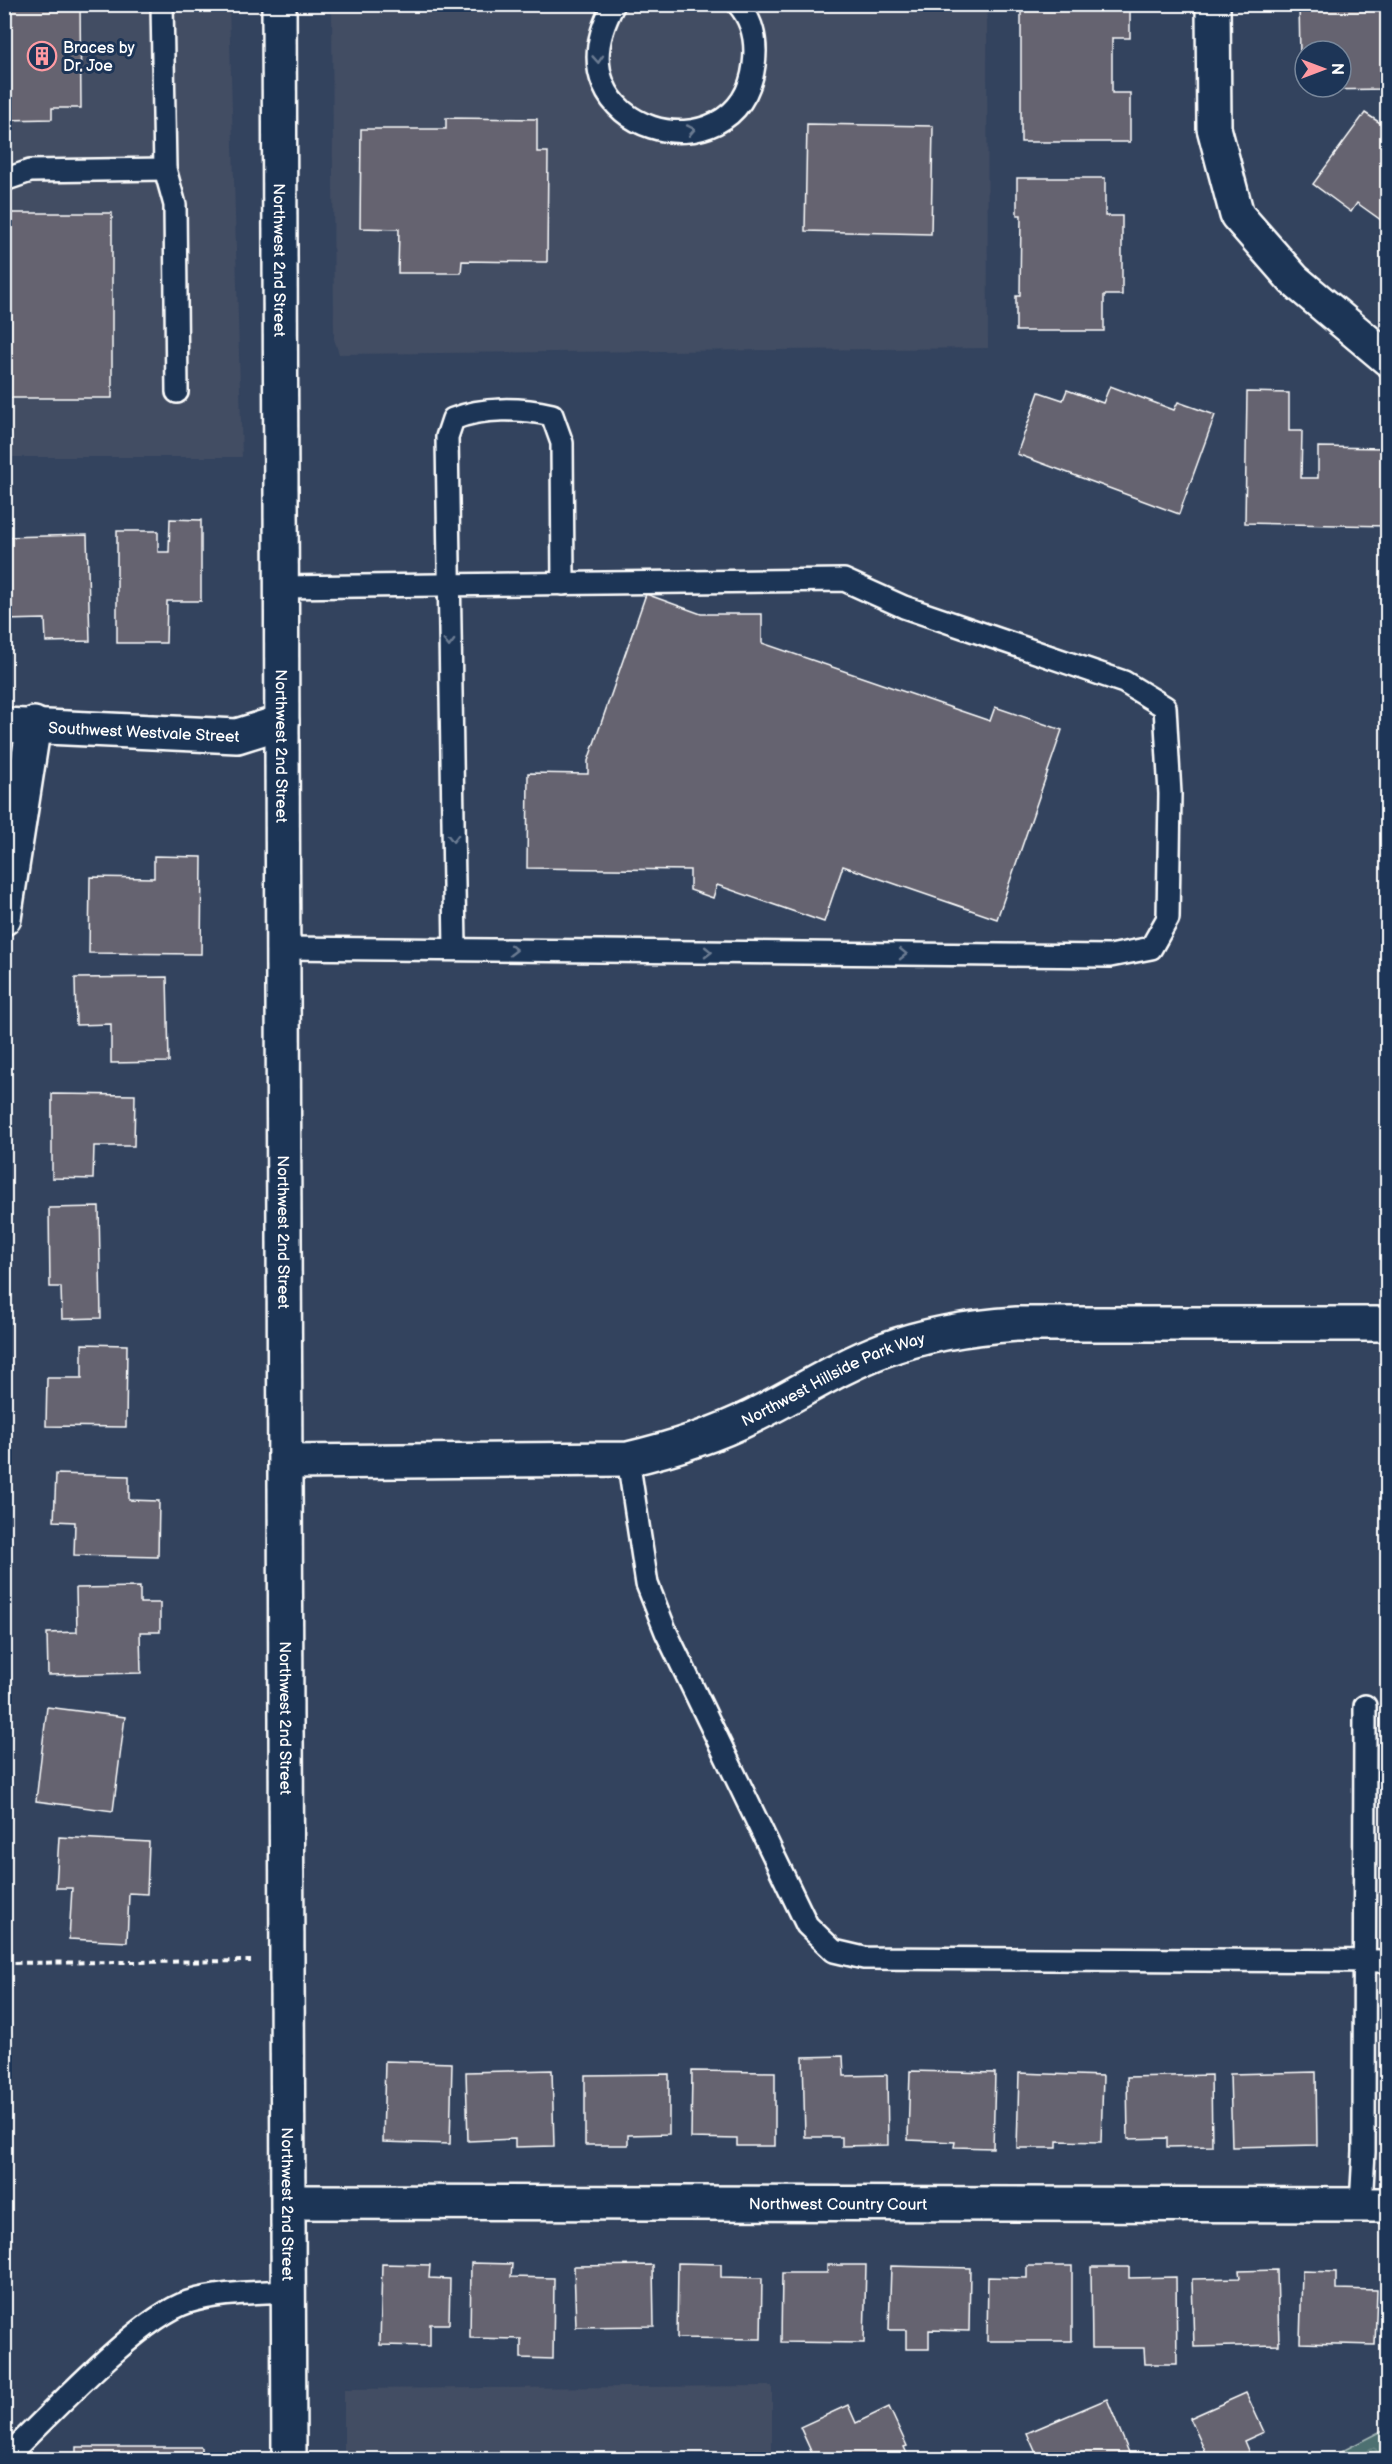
<svg xmlns="http://www.w3.org/2000/svg" width="1392" height="2464" font-family="'Balsamiq Sans',sans-serif">
	<defs>
		<pattern id="park-crowns" width="20" height="18" patternUnits="userSpaceOnUse" patternTransform="scale(1.5)"><rect width="20" height="18" fill="#4e7071"/><path d="M2 6a3 3 0 1 1 6 0M12 15a3 3 0 1 1 6 0" fill="none" stroke="#698586"/></pattern>
	</defs>
	<rect width="100%" height="100%" fill="#33435e"/>
	<filter id="ink" filterUnits="userSpaceOnUse"><feTurbulence type="fractalNoise" baseFrequency=".0167" numOctaves="2"/><feDisplacementMap in="SourceGraphic" scale="12" xChannelSelector="R" yChannelSelector="G"/><feConvolveMatrix kernelMatrix="1 2 1 2 8 2 1 2 1" color-interpolation-filters="sRGB"/></filter>
	<g filter="url(#ink)">
		<g fill="#424d63">
			<path d="M4 5H229L242 457H5Z"/>
			<path d="M332 5H987L988 348 339 354 334 339Z"/>
			<path d="M772 2386V2459H344V2389Z"/>
		</g>
		<path fill="url(#park-crowns)" stroke="#a6b8b8" stroke-width="1.5" d="M1387 2428V2459H1327Z"/>
		<g fill="#656370" stroke="#fff" stroke-width="1.5">
			<path d="M4 4H80L81 108H52V119L4 120Z"/>
			<path d="M1021 4H1130V38H1112V93H1130V142H1021Z"/>
			<path d="M1299 4H1388V89L1316 90V87H1341V51H1305V56H1300Z"/>
			<path d="M1365 113 1388 128V225L1357 203 1351 212 1313 184Z"/>
			<path d="M446 118 537 119V152H548L547 262 462 261 461 273H398L399 229 360 228 361 129H446Z"/>
			<path d="M807 124 933 126 931 234 805 231Z"/>
			<path d="M1017 178H1105V216H1122V295H1104V331H1016V296H1020L1021 215H1017Z"/>
			<rect x="4" y="213" width="108" height="185"/>
			<path d="M1110 386 1174 410 1178 402 1215 415 1179 514 1017 454 1039 392 1063 400 1067 390 1103 403Z"/>
			<path d="M1247 392 1289 393V431H1302L1301 478H1318V447L1388 448V526L1245 523Z"/>
			<path d="M170 519 201 520V601H167L166 643H117V531H158V552H169Z"/>
			<path d="M87 535 90 641 46 642 45 619 4 620V537Z"/>
			<path d="M646 594 701 614H762V643L990 721 995 707 1062 730 997 919 843 866 824 922 717 885 713 898 690 890V870L527 868 528 773 588 774V761Z"/>
			<path d="M154 856 202 857 201 954 89 953 90 877 154 878Z"/>
			<path d="M167 977 169 1062 111 1063V1024L76 1025 75 978Z"/>
			<path d="M52 1094 135 1095 134 1146H94L93 1179 52 1178Z"/>
			<path d="M99 1207 101 1318 62 1319 61 1287H50L49 1208Z"/>
			<path d="M82 1344 127 1345 126 1427 46 1426 47 1378H82Z"/>
			<path d="M56 1474 129 1476V1500L159 1501 158 1557 74 1555 75 1522 54 1521Z"/>
			<path d="M140 1587V1603H160V1632H140L141 1673 48 1675 47 1633 77 1632 76 1588Z"/>
			<path d="M47 1707 125 1717 113 1811 36 1801Z"/>
			<path d="M59 1837 149 1842 147 1894 129 1893 127 1942 69 1939 72 1888H56Z"/>
			<path d="M843 2056 844 2076 887 2075 888 2145 842 2146V2137H805L803 2057Z"/>
			<path d="M385 2061 452 2063 450 2144 383 2142Z"/>
			<path d="M552 2070 554 2146 515 2147V2139L468 2141 466 2072Z"/>
			<path d="M692 2071 775 2072V2146H737V2139L691 2138Z"/>
			<path d="M910 2071 995 2073 993 2148 954 2147 955 2142 908 2140Z"/>
			<path d="M1316 2072 1317 2145 1232 2147 1230 2074Z"/>
			<path d="M1019 2073 1103 2076 1101 2142 1057 2141V2148H1017Z"/>
			<path d="M669 2074V2134L628 2135V2145H585V2075Z"/>
			<path d="M1211 2075 1212 2146 1167 2147V2138L1128 2139 1127 2077Z"/>
			<path d="M471 2263 512 2264 511 2277 554 2278 553 2359 521 2358V2339L470 2338Z"/>
			<path d="M678 2263 721 2264V2277L762 2278 761 2339 677 2338Z"/>
			<path d="M382 2264 430 2265 429 2278 450 2279 449 2324H430V2346L380 2345Z"/>
			<path d="M653 2265 654 2326 576 2327 574 2266Z"/>
			<path d="M827 2265H866L864 2343 781 2342 782 2273H827Z"/>
			<path d="M891 2266 970 2268 969 2331 929 2330V2349H906V2330H889Z"/>
			<path d="M1027 2266H1072V2341H987L988 2277 1027 2278Z"/>
			<path d="M1091 2267H1129V2278L1176 2277 1177 2364H1145L1144 2348H1092Z"/>
			<path d="M1277 2270 1279 2345 1194 2347 1192 2279 1240 2278 1239 2271Z"/>
			<path d="M1302 2271 1336 2272V2289L1377 2290 1375 2345 1300 2343Z"/>
			<path d="M1246 2393 1264 2432 1244 2441 1252 2460H1209L1190 2418Z"/>
			<path d="M1107 2399 1132 2460H1039L1027 2433Z"/>
			<path d="M848 2405 856 2423 889 2407 907 2446 904 2447 910 2460H815L800 2427Z"/>
			<rect x="76" y="2447" width="125" height="13"/>
		</g>
		<g fill="none" stroke-linecap="round" stroke-linejoin="round">
			<g stroke="#fff" stroke-width="26">
				<g id="lane">
					<path d="M162 4 165 169 175 205 177 392"/>
					<path d="M614 4C542 134 740 182 754 65 757 43 753 21 738 4"/>
					<path d="M4 180 30 171 165 169"/>
					<path d="M282 587 844 580 904 607 1124 682 1165 707 1170 794 1168 918 1151 948 1110 956 283 948"/>
					<path d="M455 949 447 437 453 419C483 407 521 408 552 415L562 443 563 584"/>
					<path d="M628 1459 647 1584 666 1632 807 1925 834 1951 864 1958 1388 1961"/>
					<path d="M1361 2205 1364 2152 1365 1706"/>
					<path d="M4 2459C46 2419 138 2318 188 2302 220 2292 255 2293 288 2291"/>
				</g>
			</g>
			<g stroke="#fff" stroke-width="38">
				<g id="street">
					<path d="M1213 4 1214 128 1237 215 1294 280 1388 359"/>
					<path id="s1" d="M4 725 237 736 282 722"/>
					<path d="M4 918 34 724"/>
					<path id="s2" d="M287 1462 628 1459C671 1449 713 1436 753 1416 796 1395 838 1367 883 1350 926 1334 971 1327 1017 1324H1388"/>
					<path id="s3" d="M289 2202 1388 2205"/>
				</g>
			</g>
			<g stroke="#fff" stroke-width="38">
				<g id="secondary">
					<path id="s4" d="M279 4 289 2460"/>
				</g>
			</g>
			<path stroke="#fff" stroke-width="4" stroke-dasharray="6 4.5" stroke-linecap="butt" d="M4 1963 251 1961"/>
			<use href="#lane" stroke="#1d3557" stroke-width="21"/>
			<use href="#street" stroke="#1d3557" stroke-width="33"/>
			<use href="#secondary" stroke="#1d3557" stroke-width="33"/>
		</g>
		<defs><path id="oneway-chevron" d="M-2-3.5L2.5 0L-2 3.5" fill="none" stroke-width="1.6" stroke-linecap="round" stroke-linejoin="round" transform="scale(1.5)"/></defs>
		<g stroke="#6c7c92">
			<use href="#oneway-chevron" transform="translate(598 59) rotate(86)"/>
			<use href="#oneway-chevron" transform="translate(691 130) rotate(-11)"/>
			<use href="#oneway-chevron" transform="translate(449 643) rotate(89)"/>
			<use href="#oneway-chevron" transform="translate(453 838) rotate(89)"/>
			<use href="#oneway-chevron" transform="translate(513 950) rotate(1)"/>
			<use href="#oneway-chevron" transform="translate(708 952) rotate(1)"/>
			<use href="#oneway-chevron" transform="translate(903 954) rotate(1)"/>
		</g>
	</g>
	<defs>
		<g id="building-ring" transform="scale(1.5)"><circle r="9.5" fill="#1d3557" stroke="#ff9aa2" stroke-width="1.5"/><path d="M-4-6H4V6H1V3H-1V6H-4ZM-2.5-4.3h1.7v1.8h-1.7ZM.8-4.3h1.7v1.8H.8ZM-2.5-1h1.7V.8h-1.7ZM.8-1h1.7V.8H.8Z" fill="#ff9aa2"/></g>
	</defs>
	<g fill-rule="evenodd">
		<use href="#building-ring" x="42" y="56"/>
	</g>
	<g text-anchor="middle" stroke-width="6" stroke-linejoin="round" paint-order="stroke">
		<g font-size="16" fill="#fff" stroke="#1d3557" text-anchor="start">
			<text x="63" y="53">Braces by<tspan x="63" dy="18">Dr. Joe</tspan></text>
		</g>
		<g font-size="16" fill="#fff" stroke="#1d3557">
			<text dy="6" stroke="none"><textPath href="#s4" startOffset="256">Northwest 2nd Street</textPath></text>
			<text dy="6" stroke="none"><textPath href="#s1" startOffset="140">Southwest Westvale Street</textPath></text>
			<text dy="6" stroke="none"><textPath href="#s4" startOffset="742">Northwest 2nd Street</textPath></text>
			<text dy="6" stroke="none"><textPath href="#s4" startOffset="1228">Northwest 2nd Street</textPath></text>
			<text dy="6" stroke="none"><textPath href="#s2" startOffset="562">Northwest Hillside Park Way</textPath></text>
			<text dy="6" stroke="none"><textPath href="#s4" startOffset="1714">Northwest 2nd Street</textPath></text>
			<text dy="6" stroke="none"><textPath href="#s3" startOffset="549">Northwest Country Court</textPath></text>
			<text dy="6" stroke="none"><textPath href="#s4" startOffset="2200">Northwest 2nd Street</textPath></text>
		</g>
	</g>
	<rect width="1392" height="2464" fill="none" stroke="#1d3557" stroke-width="24"/>
	<rect x="12" y="12" width="1368" height="2440" fill="none" stroke="#fff" stroke-width="2" filter="url(#ink)"/>
	<g transform="translate(1323 69) rotate(90)"><circle r="28" fill="#1d3557" stroke="#77869a" stroke-width="1.5"/>
	<path d="M0-4.5L10 22L0 15L-10 22Z" fill="#ff9aa2"/>
	<text y="-9" font-size="16" font-weight="bold" text-anchor="middle" fill="#ffffff">N</text>
	</g>
</svg>
